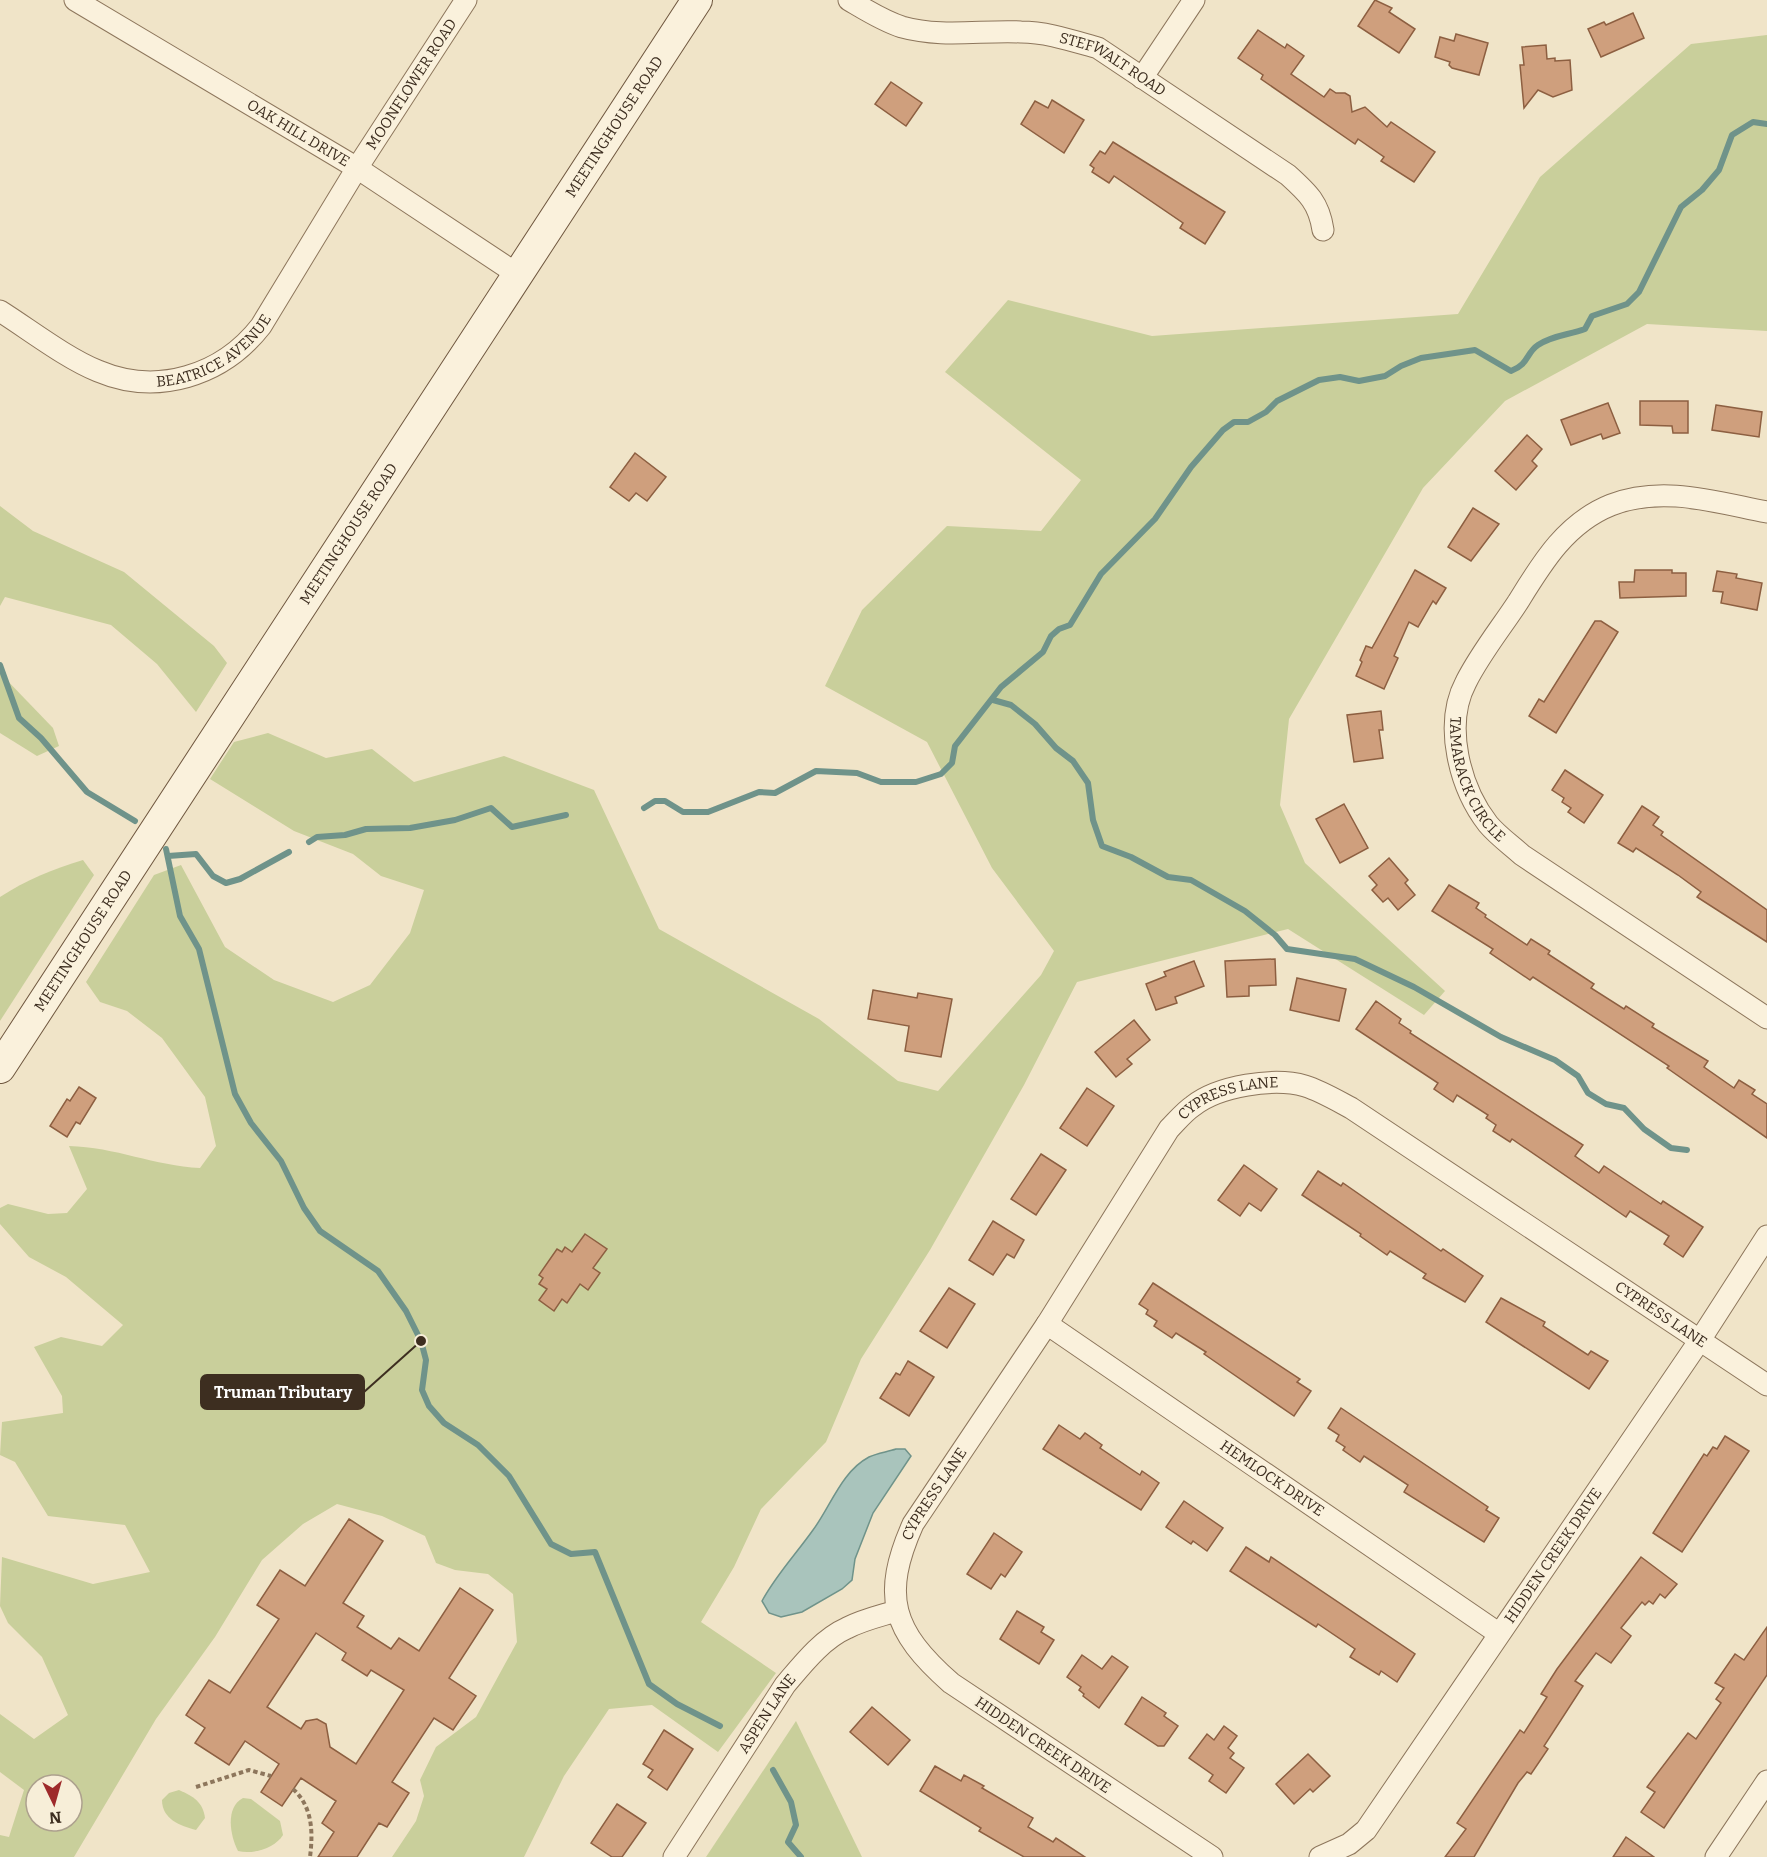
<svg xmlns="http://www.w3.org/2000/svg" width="1767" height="1857" font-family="Bitter,serif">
	<rect width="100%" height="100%" fill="#f0e4c8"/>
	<g fill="#c9cf9b" fill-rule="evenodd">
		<path d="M1767 35V331L1647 324 1505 401 1423 488 1289 719 1280 805 1305 863 1445 991 1424 1015 1288 929 1077 982 1024 1085 930 1250 861 1359 826 1442 761 1509 734 1567 701 1622 776 1673 718 1752 652 1705 609 1709 564 1776 524 1857H392L416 1821 424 1796 420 1780 436 1747 476 1717 517 1642 513 1594 488 1574 455 1570 436 1563 425 1536 382 1516 337 1504 303 1524 262 1560 215 1637 156 1719 74 1857H0V1835L9 1837 24 1790 0 1772V1714L34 1739 68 1715 42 1657 8 1623 0 1606 2 1557 93 1584 150 1572 125 1525 48 1516 15 1462 0 1455 2 1422 63 1413 62 1396 34 1347 61 1337 102 1346 123 1325 66 1277 29 1257 0 1224V1208L8 1204 48 1214 67 1213 87 1189 69 1146C115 1147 155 1166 200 1168L216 1146 205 1097 162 1038 127 1011 100 1002 86 982 154 875 181 865 225 947 274 980 333 1002 370 985 410 933 424 890 381 876 353 854 294 831 210 779 234 742 268 733 326 758 372 749 414 782 504 756 594 790 659 929 819 1019 898 1081 938 1091 1041 975 1054 951 992 868 927 742 825 686 862 610 947 526 1041 531 1081 480 945 372 1008 300 1152 336 1458 314 1540 177 1691 44ZM36 1785H72V1821H36Z"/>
		<path d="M0 506 33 531 124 572 214 646 227 663 196 712 157 664 111 625 5 597 0 606Z"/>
		<path d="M0 673 53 728 59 746 37 756 0 733Z"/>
		<path d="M83 860 94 875 0 1021V897C26 880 53 869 83 860Z"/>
		<path d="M796 1721 862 1857H706Z"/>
		<path d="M179 1790C193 1796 203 1802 205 1818L196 1830C180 1826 162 1819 162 1800L169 1793Z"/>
		<path d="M243 1798 251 1799 280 1821 283 1835C275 1848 253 1855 238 1851 230 1836 225 1807 243 1798Z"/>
	</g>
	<path fill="#a9c4bc" stroke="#6f938a" stroke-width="1.5" d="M896 1449H905L911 1456 873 1513 855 1559 852 1580 842 1589 802 1612 781 1617 769 1613 762 1601C776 1575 796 1554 813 1530 831 1506 841 1472 869 1457 877 1453 887 1452 896 1449Z"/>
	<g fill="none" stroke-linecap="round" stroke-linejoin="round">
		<g stroke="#6f938a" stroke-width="6">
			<path d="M0 665 19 718 41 738 87 792 135 821"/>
			<path d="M993 700 1011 705 1035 724 1056 748 1073 761 1088 783 1093 820 1102 846 1131 857 1168 877 1191 880 1245 911 1275 935 1287 949 1355 959 1414 987 1501 1037 1555 1060 1578 1076 1588 1093 1606 1104 1624 1108 1644 1129 1671 1148 1687 1150"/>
			<path d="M644 808 655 801H665L683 812H708L759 792 775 793 816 771 857 773 881 782H916L941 774 952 763 955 746 1001 687 1043 652 1051 636 1059 629 1070 625 1101 574 1155 519 1191 467 1223 430 1234 422H1248L1266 412 1277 401 1319 380 1340 377 1359 381 1385 376 1401 366 1421 358 1475 350 1511 371C1529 364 1526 353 1538 345 1553 335 1569 335 1585 329L1592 316 1627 304 1639 292 1681 207 1702 190 1719 170 1732 135 1753 122 1767 124"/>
			<path d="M309 842 317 837 345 835 366 829 410 828 455 820 491 808 512 827 566 815"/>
			<path d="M166 849 180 916 199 949 235 1094 251 1123 281 1161 304 1208 320 1231 378 1271 406 1311 421 1341 426 1360 422 1390 429 1406 444 1423 478 1445 509 1476 551 1544 571 1554 595 1552 649 1684 677 1704 720 1726"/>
			<path d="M168 856 196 854 213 876 226 883 240 879 289 852"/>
			<path d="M773 1770 791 1802 796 1825 788 1842 801 1857"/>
		</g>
	</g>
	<g fill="#cf9f7d" stroke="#8d5f41" stroke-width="1.5" fill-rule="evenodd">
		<path d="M1375 0 1392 8 1389 12 1415 29 1399 53 1358 26Z"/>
		<path d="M1633 13 1644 38 1601 57 1588 29 1604 22 1606 25Z"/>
		<path d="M1258 30 1285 48 1287 44 1304 56 1291 74 1324 97 1330 89 1336 93H1345L1350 96 1352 112 1365 107 1387 127 1391 122 1435 152 1414 182 1381 161 1384 157 1358 139 1355 144 1261 79 1263 75 1238 58Z"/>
		<path d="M1456 34 1488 43 1479 75 1452 68 1449 65 1450 62 1435 57 1440 37 1454 41Z"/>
		<path d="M1546 45 1547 59 1555 58V61L1570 60 1572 90 1553 97 1538 90 1524 108 1520 65H1524L1522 47Z"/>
		<path d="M891 82 922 103 906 126 875 104Z"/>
		<path d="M1052 100 1084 120 1064 153 1021 124 1035 101 1048 108Z"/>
		<path d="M1113 142 1225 212 1205 244 1180 228 1183 223 1114 176 1109 183 1092 172 1094 168 1090 165 1100 151 1105 154Z"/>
		<path d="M1640 401H1688V433H1673L1672 426 1640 425Z"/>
		<path d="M1608 403 1620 433 1603 439 1601 434 1571 445 1561 420Z"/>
		<path d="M1716 405 1762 412 1759 437 1712 430Z"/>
		<path d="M1527 435 1542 449 1532 461 1537 466 1516 490 1495 471Z"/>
		<path d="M635 453 666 477 647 501 636 493 629 501 610 487Z"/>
		<path d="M1473 508 1499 524 1471 561 1448 547Z"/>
		<path d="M1415 570 1446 588 1436 604 1433 601 1418 627 1409 622 1394 656 1398 658 1384 689 1356 676 1362 662 1360 660 1366 646 1372 648Z"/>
		<path d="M1635 570H1672V573H1686V596L1620 598 1619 582H1634Z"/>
		<path d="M1717 571 1737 574 1736 578 1762 583 1757 610 1721 603 1723 592 1713 591Z"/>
		<path d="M1595 621H1601L1618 632 1556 733 1529 716 1539 699 1544 702Z"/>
		<path d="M1381 711 1383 730H1379L1383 758 1354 762 1347 715Z"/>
		<path d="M1565 770 1603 795 1584 823 1568 812 1571 808 1562 802 1564 798 1552 790Z"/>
		<path d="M1344 804 1368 848 1340 863 1316 819Z"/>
		<path d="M1642 806 1659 817 1653 825 1663 832 1661 835 1767 910V942L1697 897 1701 892 1678 875 1636 848 1633 852 1618 843Z"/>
		<path d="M1389 858 1408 880 1405 883 1415 895 1398 910 1388 898 1383 902 1372 890 1377 885 1369 876Z"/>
		<path d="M1449 885 1479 903 1476 908 1486 915 1485 917 1527 945 1531 939 1550 951 1548 954 1594 984 1591 988 1624 1009 1626 1006 1654 1024 1652 1027 1708 1061 1704 1067 1734 1088 1739 1080 1755 1090 1752 1094 1767 1104V1138L1667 1068 1669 1066 1533 977 1530 980 1490 953 1493 949 1432 911Z"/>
		<path d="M1275 959 1276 985 1249 986V996L1227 997 1225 961Z"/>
		<path d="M1194 961 1204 986 1175 997 1177 1003 1156 1010 1146 984 1166 976 1164 972Z"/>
		<path d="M1297 978 1346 989 1339 1021 1290 1010Z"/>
		<path d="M873 990 917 998 918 993 952 999 941 1057 905 1051 909 1026 868 1019Z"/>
		<path d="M1376 1001 1401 1019 1399 1023 1411 1031 1410 1033 1583 1145 1575 1156 1599 1173 1604 1166 1661 1204 1663 1201 1703 1227 1683 1257 1664 1244 1669 1236 1630 1211 1626 1217 1512 1139 1510 1142 1493 1131 1496 1125 1486 1118 1488 1115 1457 1095 1453 1102 1434 1089 1438 1083 1356 1029Z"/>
		<path d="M1134 1020 1150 1040 1127 1059 1132 1064 1116 1077 1095 1052Z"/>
		<path d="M79 1087 96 1098 80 1124 76 1122 67 1137 50 1126 67 1099 70 1101Z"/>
		<path d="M1087 1088 1114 1106 1087 1146 1060 1128Z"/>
		<path d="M1041 1154 1066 1170 1036 1215 1011 1199Z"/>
		<path d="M1244 1165 1277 1189 1261 1211 1249 1203 1240 1216 1218 1200Z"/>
		<path d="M1318 1171 1341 1186 1343 1183 1441 1251 1443 1249 1483 1276 1465 1302 1423 1278 1426 1274 1390 1251 1387 1255 1360 1236 1361 1234 1302 1195Z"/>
		<path d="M993 1221 1024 1240 1014 1258 1007 1254 993 1275 969 1260Z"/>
		<path d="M585 1234 607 1249 593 1268 600 1273 588 1290 580 1284 567 1303 562 1299 554 1311 539 1300 547 1289 539 1284 543 1278 539 1275 557 1249 562 1252 565 1247 572 1252Z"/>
		<path d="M1153 1283 1300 1379 1297 1382 1311 1391 1294 1416 1204 1354 1206 1352 1176 1333 1172 1338 1154 1326 1157 1321 1146 1314 1148 1310 1139 1304Z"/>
		<path d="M949 1288 975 1304 947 1348 920 1331Z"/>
		<path d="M1501 1298 1545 1322 1543 1326 1588 1355 1591 1351 1608 1361 1589 1389 1486 1322Z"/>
		<path d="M908 1361 934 1377 909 1416 880 1398 896 1373 900 1375Z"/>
		<path d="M1341 1408 1488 1507 1486 1510 1499 1518 1484 1542 1404 1492 1408 1485 1364 1456 1360 1462 1343 1450 1345 1447 1336 1441 1339 1435 1328 1428Z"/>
		<path d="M1059 1425 1080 1439 1085 1433 1102 1445 1100 1448 1140 1475 1142 1471 1159 1483 1141 1510 1043 1449Z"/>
		<path d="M1725 1436 1749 1451 1682 1552 1653 1533 1704 1454 1707 1456 1713 1447 1717 1449Z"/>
		<path d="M1184 1501 1223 1528 1207 1551 1193 1541 1191 1544 1166 1527Z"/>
		<path d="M349 1519 383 1541 343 1603 364 1616 357 1627 391 1649 399 1638 419 1651 460 1588 493 1610 449 1678 476 1696 453 1730 434 1718 392 1782 409 1793 387 1827 379 1823 357 1857H318L334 1832 322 1823 336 1801 301 1778 282 1806 261 1792 279 1764 245 1741 229 1765 195 1743 205 1728 186 1715 209 1680 230 1693 279 1619 257 1605 280 1570 305 1586ZM316 1633 346 1653 342 1660 367 1676 371 1670 404 1690 356 1764 330 1747 326 1724 317 1719 306 1721 301 1729 267 1707Z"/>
		<path d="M994 1533 1022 1552 1005 1577 1001 1574 991 1589 967 1574Z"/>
		<path d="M1246 1547 1269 1562 1271 1557 1415 1654 1397 1682 1381 1671 1379 1675 1350 1657 1355 1649 1318 1624 1316 1627 1230 1571Z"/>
		<path d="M1641 1557 1677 1584 1665 1598 1660 1594 1653 1604 1649 1601 1645 1605 1642 1602 1621 1628 1631 1636 1611 1663 1596 1653 1575 1681 1583 1686 1544 1746 1548 1749 1531 1774 1527 1772 1518 1783 1474 1857H1445L1466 1829 1457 1823 1520 1730 1524 1733 1547 1697 1541 1694 1557 1669Z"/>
		<path d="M1017 1611 1044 1627 1041 1632 1054 1640 1039 1664 1000 1639Z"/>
		<path d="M1767 1627V1675L1664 1828 1641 1812 1655 1792 1647 1787 1688 1733 1696 1739 1721 1703 1716 1699 1724 1688 1715 1683 1735 1654 1744 1660Z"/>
		<path d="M1082 1655 1102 1669 1112 1656 1128 1667 1099 1708 1083 1696 1084 1694 1079 1690 1081 1687 1067 1677Z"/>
		<path d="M1142 1697 1166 1713 1164 1716 1178 1726 1164 1746H1158L1125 1724Z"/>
		<path d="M872 1707 910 1740 888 1765 850 1732Z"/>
		<path d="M1224 1726 1237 1736 1228 1748 1234 1753 1230 1758 1244 1768 1226 1793 1209 1781 1213 1775 1189 1758 1207 1734 1214 1740Z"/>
		<path d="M664 1730 693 1749 667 1790 648 1777 653 1770 643 1764Z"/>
		<path d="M1308 1754 1330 1776 1313 1792 1310 1789 1294 1804 1276 1784Z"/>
		<path d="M935 1766 961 1781 964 1775 984 1786 982 1788 1033 1818 1028 1827 1053 1842 1056 1838 1085 1857H1024L979 1831 981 1828 920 1791Z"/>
		<path d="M617 1804 646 1823 622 1857H612L591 1843Z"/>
		<path d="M1626 1837 1654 1857H1613Z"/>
	</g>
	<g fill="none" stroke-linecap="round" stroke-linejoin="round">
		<g stroke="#8d765c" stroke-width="23">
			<g id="street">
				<path id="s1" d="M75 0 357 168 517 274"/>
				<path id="s2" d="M849 0C866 10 883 21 902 27 941 38 982 30 1021 32 1047 32 1073 41 1098 48L1288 175C1308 193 1319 203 1323 230"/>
				<path d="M1142 78 1194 0"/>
				<path id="s3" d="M0 311C30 330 66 358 98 371 157 396 222 376 261 326L357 168 466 0"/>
				<path id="s4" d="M1767 512C1715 502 1662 485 1611 505 1566 523 1542 563 1518 602 1501 628 1480 654 1466 682 1443 725 1460 788 1488 824 1498 836 1511 845 1522 855L1767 1018"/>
				<path id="s5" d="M1047 1324 1498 1633"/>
				<path id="s6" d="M674 1857 785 1685C802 1665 822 1639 847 1628 862 1620 880 1616 896 1611"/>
				<path id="s7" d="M1212 1857 951 1683C892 1631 881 1596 913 1524L1047 1324 1169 1129C1177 1121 1184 1112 1193 1106 1218 1086 1274 1077 1305 1086 1321 1091 1336 1100 1351 1108L1767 1385"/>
				<path id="s8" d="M1320 1857 1349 1844 1366 1830 1700 1340 1767 1236"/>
				<path d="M1716 1857 1767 1781"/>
			</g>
		</g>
		<g stroke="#6f573f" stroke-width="32">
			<g id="secondary">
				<path id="s9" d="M0 1068 697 0"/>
			</g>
		</g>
		<g stroke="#8d765c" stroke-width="4" stroke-dasharray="4.5 3" stroke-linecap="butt">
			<path d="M196 1787 249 1770 271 1776"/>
			<path d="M293 1789C313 1807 313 1833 310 1857"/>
		</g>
		<use href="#street" stroke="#faf1dc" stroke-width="21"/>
		<use href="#secondary" stroke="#faf1dc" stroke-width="30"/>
	</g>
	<g text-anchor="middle" stroke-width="4.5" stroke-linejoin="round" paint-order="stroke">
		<g font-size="15" fill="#3d2e20" stroke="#f7eed8">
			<text dy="5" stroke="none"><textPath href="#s2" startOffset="278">STEFWALT ROAD</textPath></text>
			<text dy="5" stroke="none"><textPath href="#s3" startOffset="582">MOONFLOWER ROAD</textPath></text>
			<text dy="5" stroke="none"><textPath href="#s9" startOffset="1124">MEETINGHOUSE ROAD</textPath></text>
			<text dy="5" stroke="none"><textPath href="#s1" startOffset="260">OAK HILL DRIVE</textPath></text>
			<text dy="5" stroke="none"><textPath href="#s3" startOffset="242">BEATRICE AVENUE</textPath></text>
			<text dy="5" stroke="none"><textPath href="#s9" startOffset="638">MEETINGHOUSE ROAD</textPath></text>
			<text dy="5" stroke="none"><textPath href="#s4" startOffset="495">TAMARACK CIRCLE</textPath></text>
			<text dy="5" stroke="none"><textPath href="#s9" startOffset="152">MEETINGHOUSE ROAD</textPath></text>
			<text dy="5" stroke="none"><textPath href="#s7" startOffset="1035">CYPRESS LANE</textPath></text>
			<text dy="5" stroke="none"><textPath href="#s7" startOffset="1539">CYPRESS LANE</textPath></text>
			<text dy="5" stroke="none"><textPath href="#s5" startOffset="273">HEMLOCK DRIVE</textPath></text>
			<text dy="5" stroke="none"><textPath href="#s7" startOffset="531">CYPRESS LANE</textPath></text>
			<text dy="5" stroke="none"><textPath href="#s8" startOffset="386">HIDDEN CREEK DRIVE</textPath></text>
			<text dy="5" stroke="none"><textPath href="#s6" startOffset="171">ASPEN LANE</textPath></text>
			<text transform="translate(1043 1745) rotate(34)" y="5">HIDDEN CREEK DRIVE</text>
		</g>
	</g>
	<path fill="none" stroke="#3d2e20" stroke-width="2" d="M421 1341L364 1392"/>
	<circle fill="#3d2e20" stroke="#f7eed8" stroke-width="2" cx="421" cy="1341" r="6"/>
	<rect fill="#3d2e20" stroke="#3d2e20" stroke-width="2" x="201" y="1375" width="163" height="34" rx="6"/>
	<g font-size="16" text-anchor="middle" font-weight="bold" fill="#fff">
		<text x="283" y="1398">Truman Tributary</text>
	</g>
	<g transform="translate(54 1803) rotate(175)"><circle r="28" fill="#f7eed8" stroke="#ada18e" stroke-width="1.5"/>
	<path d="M0-4.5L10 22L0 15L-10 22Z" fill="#9e2a2b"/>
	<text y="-9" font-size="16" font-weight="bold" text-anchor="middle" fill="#3d2e20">N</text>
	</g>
</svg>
